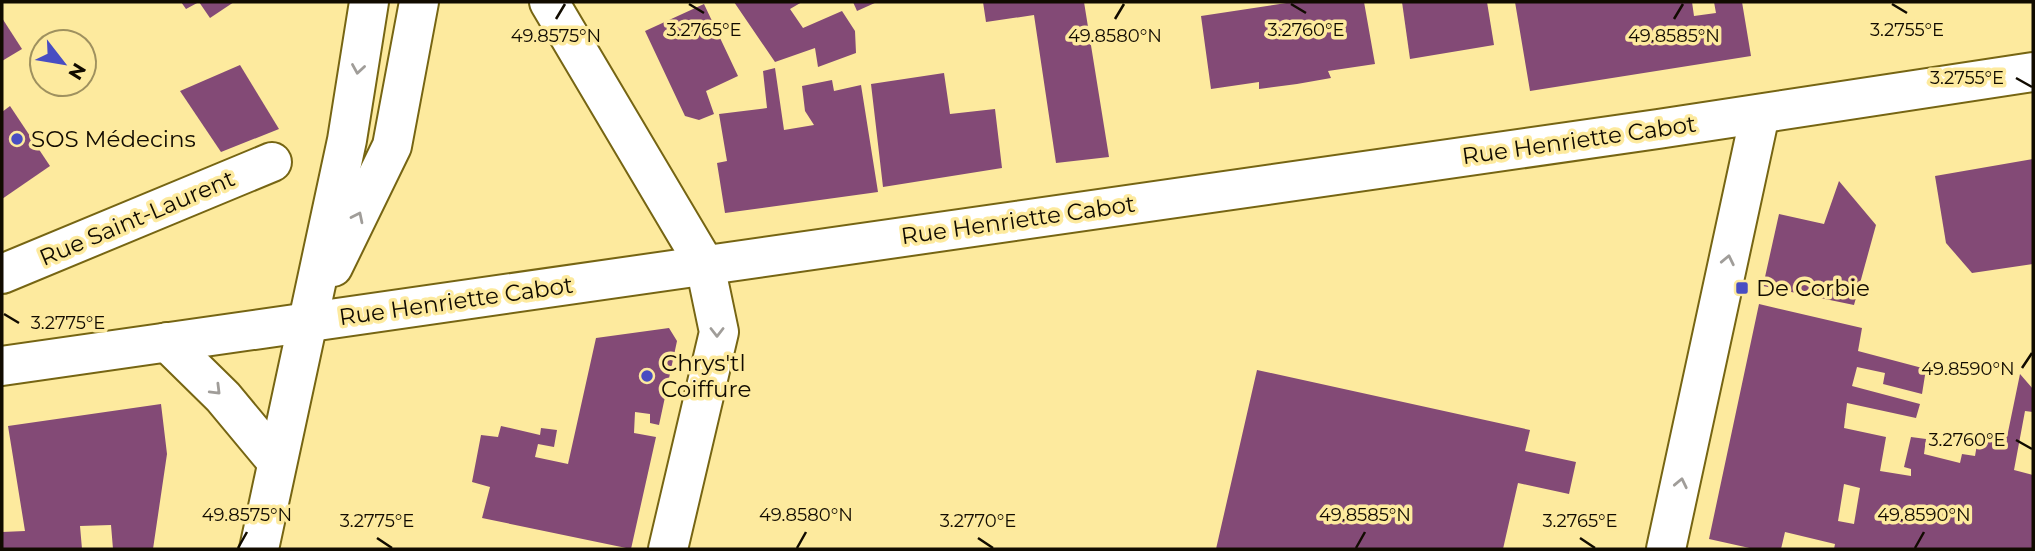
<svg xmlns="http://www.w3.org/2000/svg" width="2035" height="551" font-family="Montserrat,sans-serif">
	<rect width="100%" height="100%" fill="#fdea9e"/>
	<g fill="#834a76" fill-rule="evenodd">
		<path d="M181 2H234L210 18 199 2 186 9Z"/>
		<path d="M734 2H802L790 9 803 28 842 11 855 31 856 53 818 67 815 48 775 62Z"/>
		<path d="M853 2H877L857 11Z"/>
		<path d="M983 2H1084L1109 157 1056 163 1034 15 986 22Z"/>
		<path d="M1293 2H1364L1375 64 1328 71 1331 78 1297 84 1259 89V82L1211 89 1201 16Z"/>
		<path d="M1402 2H1487L1494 45 1410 59Z"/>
		<path d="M1515 2H1692L1694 16 1716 13 1714 2H1742L1751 56 1530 91Z"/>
		<path d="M704 4 738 76 706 91 714 114 699 120 685 116 645 31Z"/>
		<path d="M2 18 22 49 2 61Z"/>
		<path d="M240 65 279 129 221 152 180 91Z"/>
		<path d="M775 68 784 130 814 125 805 111 802 86 832 80 834 91 861 85 878 192 725 213 717 163 727 161 719 114 767 108 763 71Z"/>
		<path d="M944 73 950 114 995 109 1002 168 883 187 871 84Z"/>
		<path d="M10 106 50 166 2 199V112Z"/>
		<path d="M2033 159V264L1972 273 1946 243 1935 176Z"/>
		<path d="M1839 181 1876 225 1854 305 1763 286 1779 214 1824 224Z"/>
		<path d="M1759 304 1862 328 1858 351 1926 369 1922 394 1883 384 1885 373 1857 367 1852 386 1920 404 1916 418 1847 403 1844 428 1886 437 1880 471 1911 476V469L1904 467 1911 437 1926 439 1924 454 1960 463 1962 454 1975 456 1979 433 2007 437 2020 374 2033 389V412L2025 411 2014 470 2033 475V549H1834L1835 544 1785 532 1781 549H1754L1709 539ZM1844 484 1860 488 1854 524 1838 521Z"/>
		<path d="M669 328 677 341 659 425 650 423V414L635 412 634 433 656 437 631 549 482 518 490 487 472 482 481 435 498 437 501 426 540 435 541 428 557 430 554 447 538 444 535 457 568 464 596 338Z"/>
		<path d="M1257 370 1530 430 1525 451 1576 462 1569 494 1518 483 1503 549H1216Z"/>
		<path d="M161 404 167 454 153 549H113L111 525 80 526 82 549H2V532L25 531 8 426Z"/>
	</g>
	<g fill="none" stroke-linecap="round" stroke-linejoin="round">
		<g stroke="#766513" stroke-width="42">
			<g id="minor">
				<path d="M549 2 705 265 719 332 668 549"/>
				<path d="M2 274 272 162"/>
				<path d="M2 366 1658 129 2033 72"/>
				<path d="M1666 549 1760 114"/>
			</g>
		</g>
		<g stroke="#766513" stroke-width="42">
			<g id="major">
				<path d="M333 267 392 146 419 2"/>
				<path d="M167 342 223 397 277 462"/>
				<path d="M259 549 347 140 369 2"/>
			</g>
		</g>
		<use href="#minor" stroke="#fff" stroke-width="38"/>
		<use href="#major" stroke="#fff" stroke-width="38"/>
	</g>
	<defs><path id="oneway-chevron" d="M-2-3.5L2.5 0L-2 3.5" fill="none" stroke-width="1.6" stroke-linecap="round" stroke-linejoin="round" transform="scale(1.75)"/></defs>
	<g stroke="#a09d99">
		<use href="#oneway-chevron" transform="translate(358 69) rotate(99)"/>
		<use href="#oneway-chevron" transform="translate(358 217) rotate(-64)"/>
		<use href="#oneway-chevron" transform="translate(1728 260) rotate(-78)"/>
		<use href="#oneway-chevron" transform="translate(717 332) rotate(90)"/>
		<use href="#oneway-chevron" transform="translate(216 390) rotate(45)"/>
		<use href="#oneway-chevron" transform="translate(1681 483) rotate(-78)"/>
	</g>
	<path fill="none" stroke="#110b00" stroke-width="2.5" d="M689 4 704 13M1291 4 1306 13M1892 4 1907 13M556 19 565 4M1115 19 1124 4M1674 19 1683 4M2016 78 2032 87M4 314 19 323M2022 368 2032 353M2016 440 2032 449M377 538 392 548M978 538 993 548M1580 538 1595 548M238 548 247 532M797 548 806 532M1356 548 1365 532M1915 548 1924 532"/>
	<g fill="#484dc2" stroke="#fdea9e" stroke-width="2.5">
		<circle cx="17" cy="139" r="7"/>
		<rect x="1735" y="281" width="14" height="14" rx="3.5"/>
		<circle cx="647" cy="376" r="7"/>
	</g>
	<g text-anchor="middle" stroke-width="7" stroke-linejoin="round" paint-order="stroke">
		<g font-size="23" fill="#110b00" stroke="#fdea9e" text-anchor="start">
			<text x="31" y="147">SOS Médecins</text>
			<text x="1756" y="296">De Corbie</text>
			<text x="661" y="371">Chrys'tl<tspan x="661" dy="26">Coiffure</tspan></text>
		</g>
		<g font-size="23" fill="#110b00" stroke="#fdea9e">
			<text transform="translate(1579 140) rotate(-8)" y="8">Rue Henriette Cabot</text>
			<text transform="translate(137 218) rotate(-23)" y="8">Rue Saint-Laurent</text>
			<text transform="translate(1018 220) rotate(-8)" y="8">Rue Henriette Cabot</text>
			<text transform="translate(456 301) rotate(-8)" y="8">Rue Henriette Cabot</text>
		</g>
	</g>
	<g font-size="18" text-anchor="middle" fill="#110b00" stroke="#fdea9e" stroke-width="7" stroke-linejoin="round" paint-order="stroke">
		<text x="704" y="36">3.2765°E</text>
		<text x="1306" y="36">3.2760°E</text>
		<text x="1907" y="36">3.2755°E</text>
		<text x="1115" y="42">49.8580°N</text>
		<text x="556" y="42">49.8575°N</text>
		<text x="1674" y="42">49.8585°N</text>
		<text x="1967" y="84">3.2755°E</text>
		<text x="68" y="329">3.2775°E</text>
		<text x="1968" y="375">49.8590°N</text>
		<text x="1967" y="446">3.2760°E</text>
		<text x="247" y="521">49.8575°N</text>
		<text x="806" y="521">49.8580°N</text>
		<text x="1365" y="521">49.8585°N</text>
		<text x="1924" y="521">49.8590°N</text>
		<text x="377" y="527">3.2775°E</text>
		<text x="978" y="527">3.2770°E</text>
		<text x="1580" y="527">3.2765°E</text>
	</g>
	<rect width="2035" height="551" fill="none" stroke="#110b00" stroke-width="7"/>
	<g transform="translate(63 63) rotate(121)"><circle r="33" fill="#fdea9e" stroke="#9f915f" stroke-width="2"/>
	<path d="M0-5L12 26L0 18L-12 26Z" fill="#484dc2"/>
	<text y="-10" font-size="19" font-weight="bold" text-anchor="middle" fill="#110b00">N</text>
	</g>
</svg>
